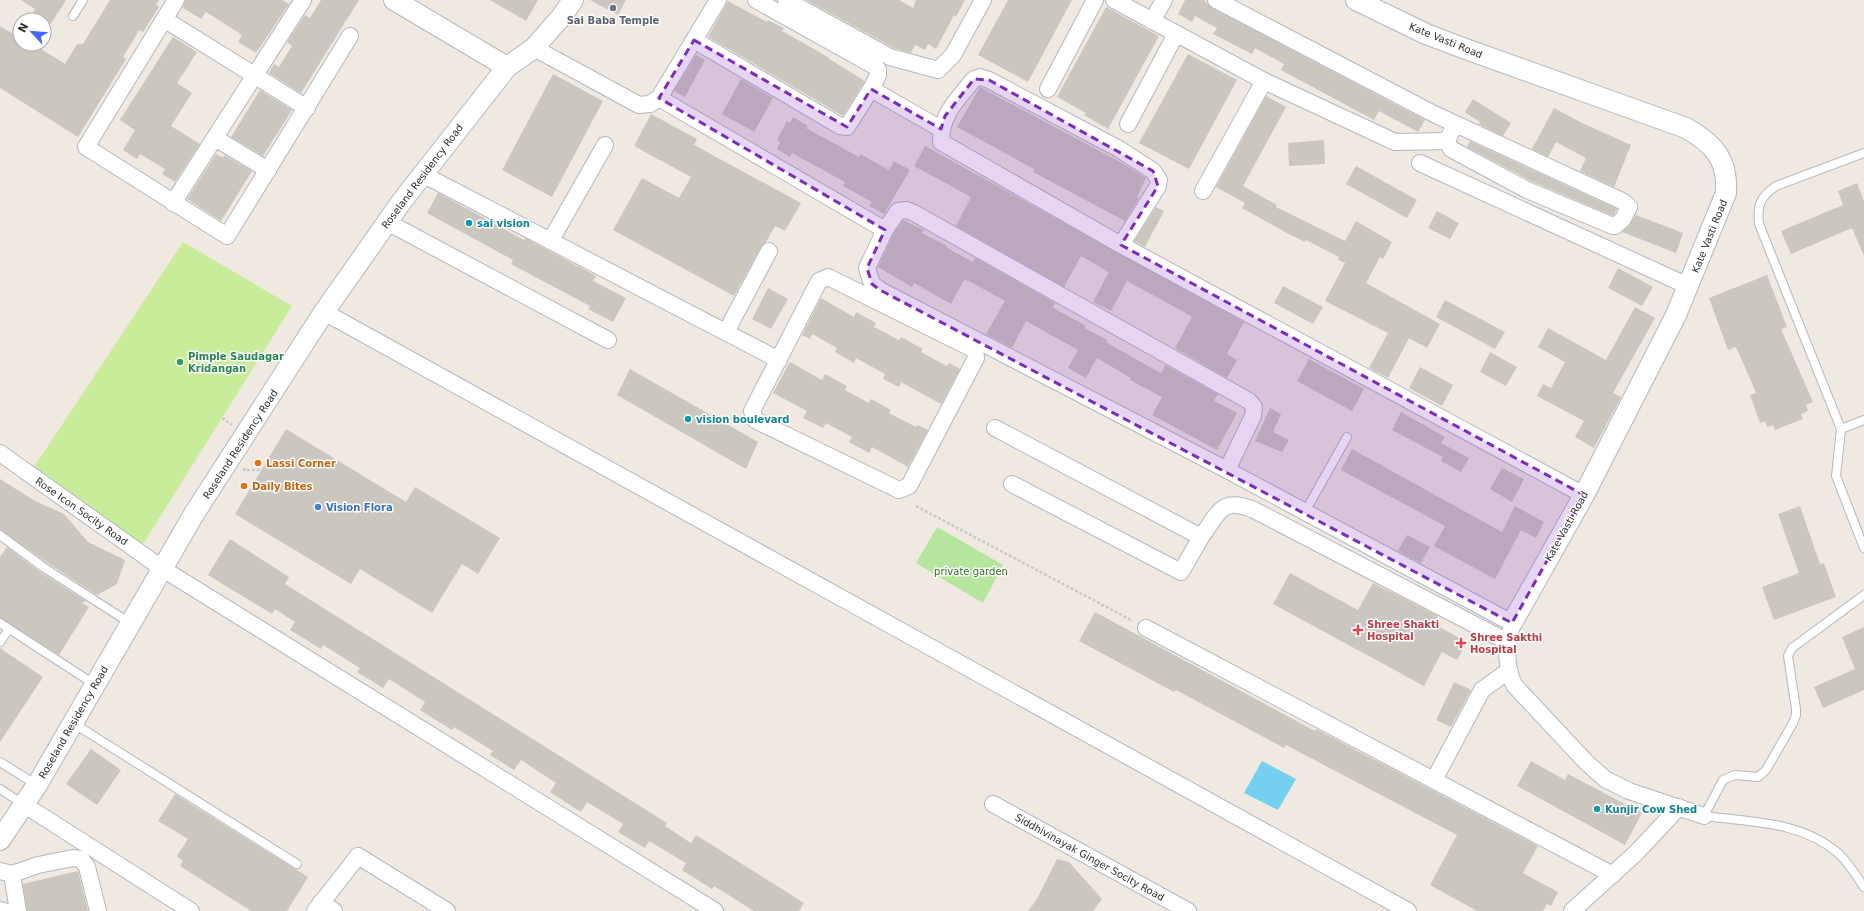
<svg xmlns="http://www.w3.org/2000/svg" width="1864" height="911" font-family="'DejaVu Sans',sans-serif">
	<rect width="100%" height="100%" fill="#efe9e1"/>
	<path fill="#b6e59e" d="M937 527 1003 565 983 603 916 563Z"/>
	<path fill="#c9ec9a" d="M183 242 292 306 143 544 32 470Z"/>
	<path fill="#75cff0" d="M1262 761 1296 779 1278 810 1244 793Z"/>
	<g fill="#cbc7bf">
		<path d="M21 0H66L51 24 33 13 35 9Z"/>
		<path d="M110 0H159L156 5 159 7 143 32 139 30 123 57 126 59 78 137 0 88V26L20 38V44H33L65 64 77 44H83Z"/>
		<path d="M185 0H282L289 4 256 53 238 42 242 35 206 12 201 19 183 8Z"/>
		<path d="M321 0H359L301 93 269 73 274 64 279 67 292 46 287 42 305 15 310 18Z"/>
		<path d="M490 0H538L526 21Z"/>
		<path d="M590 0H626L618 15Z"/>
		<path d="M806 0H899L913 8 916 0H965L956 17 954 15 936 49 928 44 925 50 915 45 911 53 894 48Z"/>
		<path d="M1008 0H1072L1028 82 978 55Z"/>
		<path d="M1185 0H1204L1212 8 1425 120 1418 132 1379 111 1374 120 1281 70 1284 64 1255 48 1252 54 1213 34 1217 28 1195 16 1192 22 1178 14Z"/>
		<path d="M728 1 767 22 768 20 784 28 782 31 828 57V58L865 81 843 116 708 37Z"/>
		<path d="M1106 7 1159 36 1108 129 1084 115 1086 113 1057 97Z"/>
		<path d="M173 37 197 52 177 83 192 93 171 126 200 144 175 182 162 174 165 169 140 154 137 159 123 150 135 130 120 120Z"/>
		<path d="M1188 54 1237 80 1189 169 1139 143Z"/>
		<path d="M696 55 705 60 685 97 674 91Z"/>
		<path d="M553 74 603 101 552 197 502 170Z"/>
		<path d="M741 79 773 98 754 132 722 114Z"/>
		<path d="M980 87 1122 163 1146 178 1137 197 1139 198 1125 221 1033 172 1034 169 957 127Z"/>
		<path d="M260 90 292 110 263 156 231 137Z"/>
		<path d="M1266 96 1286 107 1243 186 1277 205 1276 207 1345 241 1356 221 1392 242 1383 259 1380 257 1366 283 1440 324 1427 348 1409 338 1388 378 1369 368 1388 333 1325 301 1345 263 1338 260 1339 257 1306 240 1305 242 1287 233 1242 208 1245 203 1216 187Z"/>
		<path d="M1473 99 1511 123 1503 136 1479 124 1480 122 1465 112Z"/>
		<path d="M1554 108 1582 123 1631 145 1614 187 1580 171 1586 158 1556 142 1548 157 1532 149Z"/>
		<path d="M651 114 697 139 694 145 801 203 785 231 775 226 766 242 761 247 734 296 613 230 642 178 679 198 691 177 634 146Z"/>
		<path d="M793 117 808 126 806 128 859 157 860 154 889 170 894 161 910 170 884 214 869 206 872 202 843 186 845 182 792 153 790 157 777 149 780 142 777 140 787 121 790 123Z"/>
		<path d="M1324 140 1325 164 1289 166 1288 143Z"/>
		<path d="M1470 141 1617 209 1613 216 1531 181 1467 147Z"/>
		<path d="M925 146 1244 322 1227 354 1237 360 1227 378 1175 348 1192 317 1184 312 1127 281 1111 311 1093 302 1109 272 1081 256 1064 287 956 226 971 197 914 166Z"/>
		<path d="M216 154 223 158 224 155 252 171 221 221 187 199Z"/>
		<path d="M1356 166 1417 200 1407 218 1346 184Z"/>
		<path d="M1857 183 1864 201V256L1852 228 1791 254 1781 231 1843 205 1838 191Z"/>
		<path d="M438 193 524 240 525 238 596 276 593 281 626 298 613 322 588 309 590 306 511 264 513 260 427 213Z"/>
		<path d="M1156 207 1164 211 1145 247 1134 241Z"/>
		<path d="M1437 211 1459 223 1450 239 1428 228Z"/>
		<path d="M1636 215 1683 233 1676 253 1622 232 1629 226Z"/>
		<path d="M903 220 924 230 922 233 947 246V248L973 262 975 258 1055 303 1053 307 1057 310 1086 326 1084 328 1107 340 1106 342 1139 361 1161 373 1165 365 1218 394 1214 401 1237 413 1217 450 1152 415 1162 397 1130 380 1131 378 1097 358 1086 378 1068 368 1078 350 1026 321 1012 348 986 334 1005 301 969 281 964 280 951 304 914 283 912 287 878 267 893 235Z"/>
		<path d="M1618 268 1653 287 1642 306 1608 288Z"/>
		<path d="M1767 275 1787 327 1781 329 1813 402 1806 405 1808 411 1801 414 1803 419 1775 430 1773 425 1767 427 1765 421 1760 423 1750 395 1756 393 1751 381 1736 347 1728 350 1709 298Z"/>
		<path d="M1283 286 1323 307 1313 324 1274 303Z"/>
		<path d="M768 288 788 299 771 329 752 319Z"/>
		<path d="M821 298 854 317 856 312 876 323 874 327 899 340 901 337 923 349 921 352 947 366 949 363 960 369 941 404 901 382 899 387 883 379 885 374 856 358 854 363 835 352 837 348 812 334 810 339 802 335Z"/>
		<path d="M1445 300 1505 332 1495 349 1436 317Z"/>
		<path d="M1635 307 1655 318 1613 393 1621 397 1594 448 1575 437 1584 421 1537 396 1543 384 1551 388 1565 362 1538 347 1548 328 1606 360Z"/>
		<path d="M1490 352 1517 367 1506 386 1480 372Z"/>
		<path d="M1309 359 1364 389 1352 411 1297 381Z"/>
		<path d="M790 362 822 380 825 374 847 386 845 390 869 403 871 399 891 410 889 413 916 427 918 425 928 430 908 467 872 447 869 453 849 442 852 437 826 423 823 428 803 418 807 411 773 393Z"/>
		<path d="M1420 367 1453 385 1442 406 1409 388Z"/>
		<path d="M630 369 758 442 746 469 617 395Z"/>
		<path d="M1270 408 1281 414 1273 432 1289 440 1282 452 1255 441Z"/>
		<path d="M1401 412 1445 437 1441 443 1469 458 1461 472 1441 461 1443 457 1392 430Z"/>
		<path d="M286 429 406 502 415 487 500 538 478 574 462 564 432 613 360 569 351 584 235 514Z"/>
		<path d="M1352 449 1502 532 1515 506 1544 522 1536 538 1521 530 1495 579 1434 546 1445 526 1341 470Z"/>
		<path d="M1502 468 1524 479 1512 502 1490 489Z"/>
		<path d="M0 479 35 501 64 514 88 542 125 560 117 584 97 595 46 562 0 530Z"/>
		<path d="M1800 506 1820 564 1824 563 1836 597 1774 620 1762 587 1799 573 1778 514Z"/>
		<path d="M1407 535 1430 547 1421 563 1398 551Z"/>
		<path d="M230 539 289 577 285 584 667 823 665 826 691 843 696 835 804 903 799 911H754L714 886 712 889 682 870 686 863 649 841 645 848 618 832 623 824 587 802 581 812 550 792 556 783 521 760 514 770 490 755 493 751 454 727 452 730 420 710 425 702 389 679 383 688 357 672 360 668 323 645 321 649 290 630 295 622 275 609 272 614 208 575Z"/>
		<path d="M7 547 40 572 86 601 82 603 89 607 59 655 0 618V557Z"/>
		<path d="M1290 573 1358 610 1373 583 1438 616 1434 624 1467 642 1457 660 1442 652 1424 686 1273 604Z"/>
		<path d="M1095 612 1315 731 1316 729 1538 846 1523 873 1558 892 1551 906 1547 904 1543 911H1477L1430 885 1457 835 1286 745 1284 748 1176 690 1174 692 1079 641Z"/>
		<path d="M1864 627V690L1823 708 1814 687 1855 669 1842 637Z"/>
		<path d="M0 648 43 677 0 742Z"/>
		<path d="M1454 682 1471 690 1451 727 1436 720Z"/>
		<path d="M91 749 121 770 97 805 66 784Z"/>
		<path d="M1531 761 1565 780 1568 774 1642 813 1625 845 1517 786Z"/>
		<path d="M175 794 308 877 287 911H251L180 866 183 861 177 856 188 839 158 821Z"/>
		<path d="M1057 859 1069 862 1102 899 1093 911H1028L1037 899Z"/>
		<path d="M78 871 88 911H27L23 884Z"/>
	</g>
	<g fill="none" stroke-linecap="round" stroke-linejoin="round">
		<g stroke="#b4b7c1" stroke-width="10">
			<g id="service">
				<path d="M73 16 83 0"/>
				<path d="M1864 153 1776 186C1760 197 1757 205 1759 224L1841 429 1836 476 1864 548"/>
				<path d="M1841 429 1864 420"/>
				<path d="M1305 512 1347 437"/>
				<path d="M0 535 43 567 130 623"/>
				<path d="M1864 595 1792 648 1788 656 1796 709V715L1793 723 1766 770 1758 777 1735 775 1723 780 1704 816C1750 822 1801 821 1838 853 1848 862 1856 875 1864 887"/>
				<path d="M0 623 94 684"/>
				<path d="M0 642 9 629"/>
				<path d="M73 723 297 864"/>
				<path d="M0 762 37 785"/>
				<path d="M0 789 23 804"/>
			</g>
		</g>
		<g stroke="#b4b7c1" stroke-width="18">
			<g id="minor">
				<path d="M176 0 86 147 227 236 350 36"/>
				<path d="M756 0 876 67 878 70V75L871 89 941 129"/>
				<path d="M786 0 890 57 938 70 953 55 983 0"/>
				<path d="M1114 0 1264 81 1395 142 1447 141"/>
				<path d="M1216 0 1434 114 1624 202 1629 207 1623 219 1615 226H1613L1527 190 1451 149 1447 141 1455 124"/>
				<path d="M164 19 307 108"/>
				<path d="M1152 21 1164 0"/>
				<path d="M694 40 840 126 847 127 871 89"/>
				<path d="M534 48 639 105 650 104 659 98 718 0"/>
				<path d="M1048 89 1095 0"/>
				<path d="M659 98 885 230"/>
				<path d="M1128 124 1176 34"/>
				<path d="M215 138 268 170"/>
				<path d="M1420 163 1688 286"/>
				<path d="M422 174 779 360"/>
				<path d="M1203 191 1264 81"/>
				<path d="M173 203 303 0"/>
				<path d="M387 222 608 340"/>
				<path d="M551 240 605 145"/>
				<path d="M1121 245 1158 186 1159 180 1153 171 1119 149 989 80 980 77 974 79C957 100 941 114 941 142L1121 245 1584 495"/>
				<path d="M828 277 975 350 976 358 909 486 899 490 755 420 752 411 819 281Z"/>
				<path d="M324 312 1408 911"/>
				<path d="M726 332 769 251"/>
				<path d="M995 428 1201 537C1219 514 1220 496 1254 510L1508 642"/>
				<path d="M0 453 163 569 715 911"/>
				<path d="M1227 470 1253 416 1254 407 1249 401 914 213 907 210 898 211 885 230 867 268 872 284 880 290 1227 470 1512 623C1507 647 1504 662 1514 685L1586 762 1605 779 1629 791 1704 816"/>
				<path d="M1012 484 1181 572 1201 537"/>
				<path d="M1146 628 1613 875"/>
				<path d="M1434 780 1482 690 1508 671"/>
				<path d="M23 804 191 911"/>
				<path d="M993 804 1188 911"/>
				<path d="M0 871 12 874 38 865 73 858 81 859 87 867 98 911"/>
				<path d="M12 874 18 911"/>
				<path d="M321 902 334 911"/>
				<path d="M0 910 4 911"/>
				<path d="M315 911 358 856 447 911"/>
				<path d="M1572 911 1636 853 1679 807"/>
			</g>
		</g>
		<g stroke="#b4b7c1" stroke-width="22">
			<g id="tertiary">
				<path d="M394 0 507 67"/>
				<path d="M1356 0 1426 34 1463 48 1686 128C1714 144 1728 159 1726 193L1676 315 1584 495 1512 623"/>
				<path d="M0 840 37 785 194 514 324 312 402 201 507 67 534 48 562 16 573 0"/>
			</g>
		</g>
		<g stroke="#c9c9c9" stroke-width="2.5" stroke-dasharray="3 2" stroke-linecap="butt">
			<path d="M222 418 232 425"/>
			<path d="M245 468 244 470H262"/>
			<path d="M916 506 1133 621"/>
		</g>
		<use href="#service" stroke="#fff" stroke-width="8"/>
		<use href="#minor" stroke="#fff" stroke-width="16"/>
		<use href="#tertiary" stroke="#fff" stroke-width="20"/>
	</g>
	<path fill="#7b2cbf" fill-opacity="0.2" stroke="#7b2cbf" stroke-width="3" stroke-dasharray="8 5" stroke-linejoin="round" d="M694 40 847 127 871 89 941 129 945 116 974 79 989 80 1153 171 1158 186 1121 245 1584 495 1512 623 880 290 872 284 867 268 885 230 659 98Z"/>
	<circle fill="#6b7280" stroke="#fff" stroke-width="1.5" cx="613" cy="8" r="4"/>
	<g fill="#0f9aa8" stroke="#fff" stroke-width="1.5">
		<circle cx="469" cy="223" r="4"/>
		<circle cx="688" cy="419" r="4"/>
		<circle cx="1597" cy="809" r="4"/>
	</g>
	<circle fill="#2e9e5b" stroke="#fff" stroke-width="1.5" cx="180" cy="362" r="4"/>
	<g fill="#e8710a" stroke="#fff" stroke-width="1.5">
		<circle cx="258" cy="463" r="4"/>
		<circle cx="244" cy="486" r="4"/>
	</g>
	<circle fill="#3f7fe0" stroke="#fff" stroke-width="1.5" cx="318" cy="507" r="4"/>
	<g fill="#e0444e" stroke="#fff" stroke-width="1.5">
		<path d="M1356 624h4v4h4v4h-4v4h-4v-4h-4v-4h4z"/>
		<path d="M1459 637h4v4h4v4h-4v4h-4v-4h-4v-4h4z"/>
	</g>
	<g text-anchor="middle" stroke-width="3" stroke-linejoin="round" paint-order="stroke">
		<g font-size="10" font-weight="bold" fill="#5b616d" stroke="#fff">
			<text x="613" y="24">Sai Baba Temple</text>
		</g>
		<g font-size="10" fill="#2e2e2e" stroke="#fff">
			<text transform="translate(1446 40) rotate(22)" y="4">Kate Vasti Road</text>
			<text transform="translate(422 176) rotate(-53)" y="4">Roseland Residency Road</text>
			<text transform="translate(1709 236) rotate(-68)" y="4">Kate Vasti Road</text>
			<text transform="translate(240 444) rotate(-57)" y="4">Roseland Residency Road</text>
			<text transform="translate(82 511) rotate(35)" y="4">Rose Icon Socity Road</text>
			<text transform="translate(1566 526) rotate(-61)" y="4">Kate Vasti Road</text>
			<text transform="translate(73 722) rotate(-60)" y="4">Roseland Residency Road</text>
			<text transform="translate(1090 857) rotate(29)" y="4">Siddhivinayak Ginger Socity Road</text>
		</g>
		<g font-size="10" font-weight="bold" fill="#0d838f" stroke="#fff" text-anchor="start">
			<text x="477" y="227">sai vision</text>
			<text x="696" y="423">vision boulevard</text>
			<text x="1605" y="813">Kunjir Cow Shed</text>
		</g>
		<g font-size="10" font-weight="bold" fill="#27864d" stroke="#fff" text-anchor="start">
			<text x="188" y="360">Pimple Saudagar<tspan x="188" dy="12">Kridangan</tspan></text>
		</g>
		<g font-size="10" font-weight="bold" fill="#c56008" stroke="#fff" text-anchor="start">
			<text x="266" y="467">Lassi Corner</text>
			<text x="252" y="490">Daily Bites</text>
		</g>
		<g font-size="10" font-weight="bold" fill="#366cbe" stroke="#fff" text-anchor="start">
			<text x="326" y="511">Vision Flora</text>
		</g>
		<g font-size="10" fill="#2c6e1b" stroke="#fff">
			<text x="971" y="575">private garden</text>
		</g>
		<g font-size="10" font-weight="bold" fill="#be3a42" stroke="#fff" text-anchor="start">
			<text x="1367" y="628">Shree Shakti<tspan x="1367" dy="12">Hospital</tspan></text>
			<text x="1470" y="641">Shree Sakthi<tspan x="1470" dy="12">Hospital</tspan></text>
		</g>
	</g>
	<g transform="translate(32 32) rotate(296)"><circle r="19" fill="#ffffff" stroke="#ababab"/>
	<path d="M0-3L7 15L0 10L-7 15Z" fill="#4264fb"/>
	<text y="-6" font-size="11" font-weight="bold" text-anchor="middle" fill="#2e2e2e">N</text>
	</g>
</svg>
